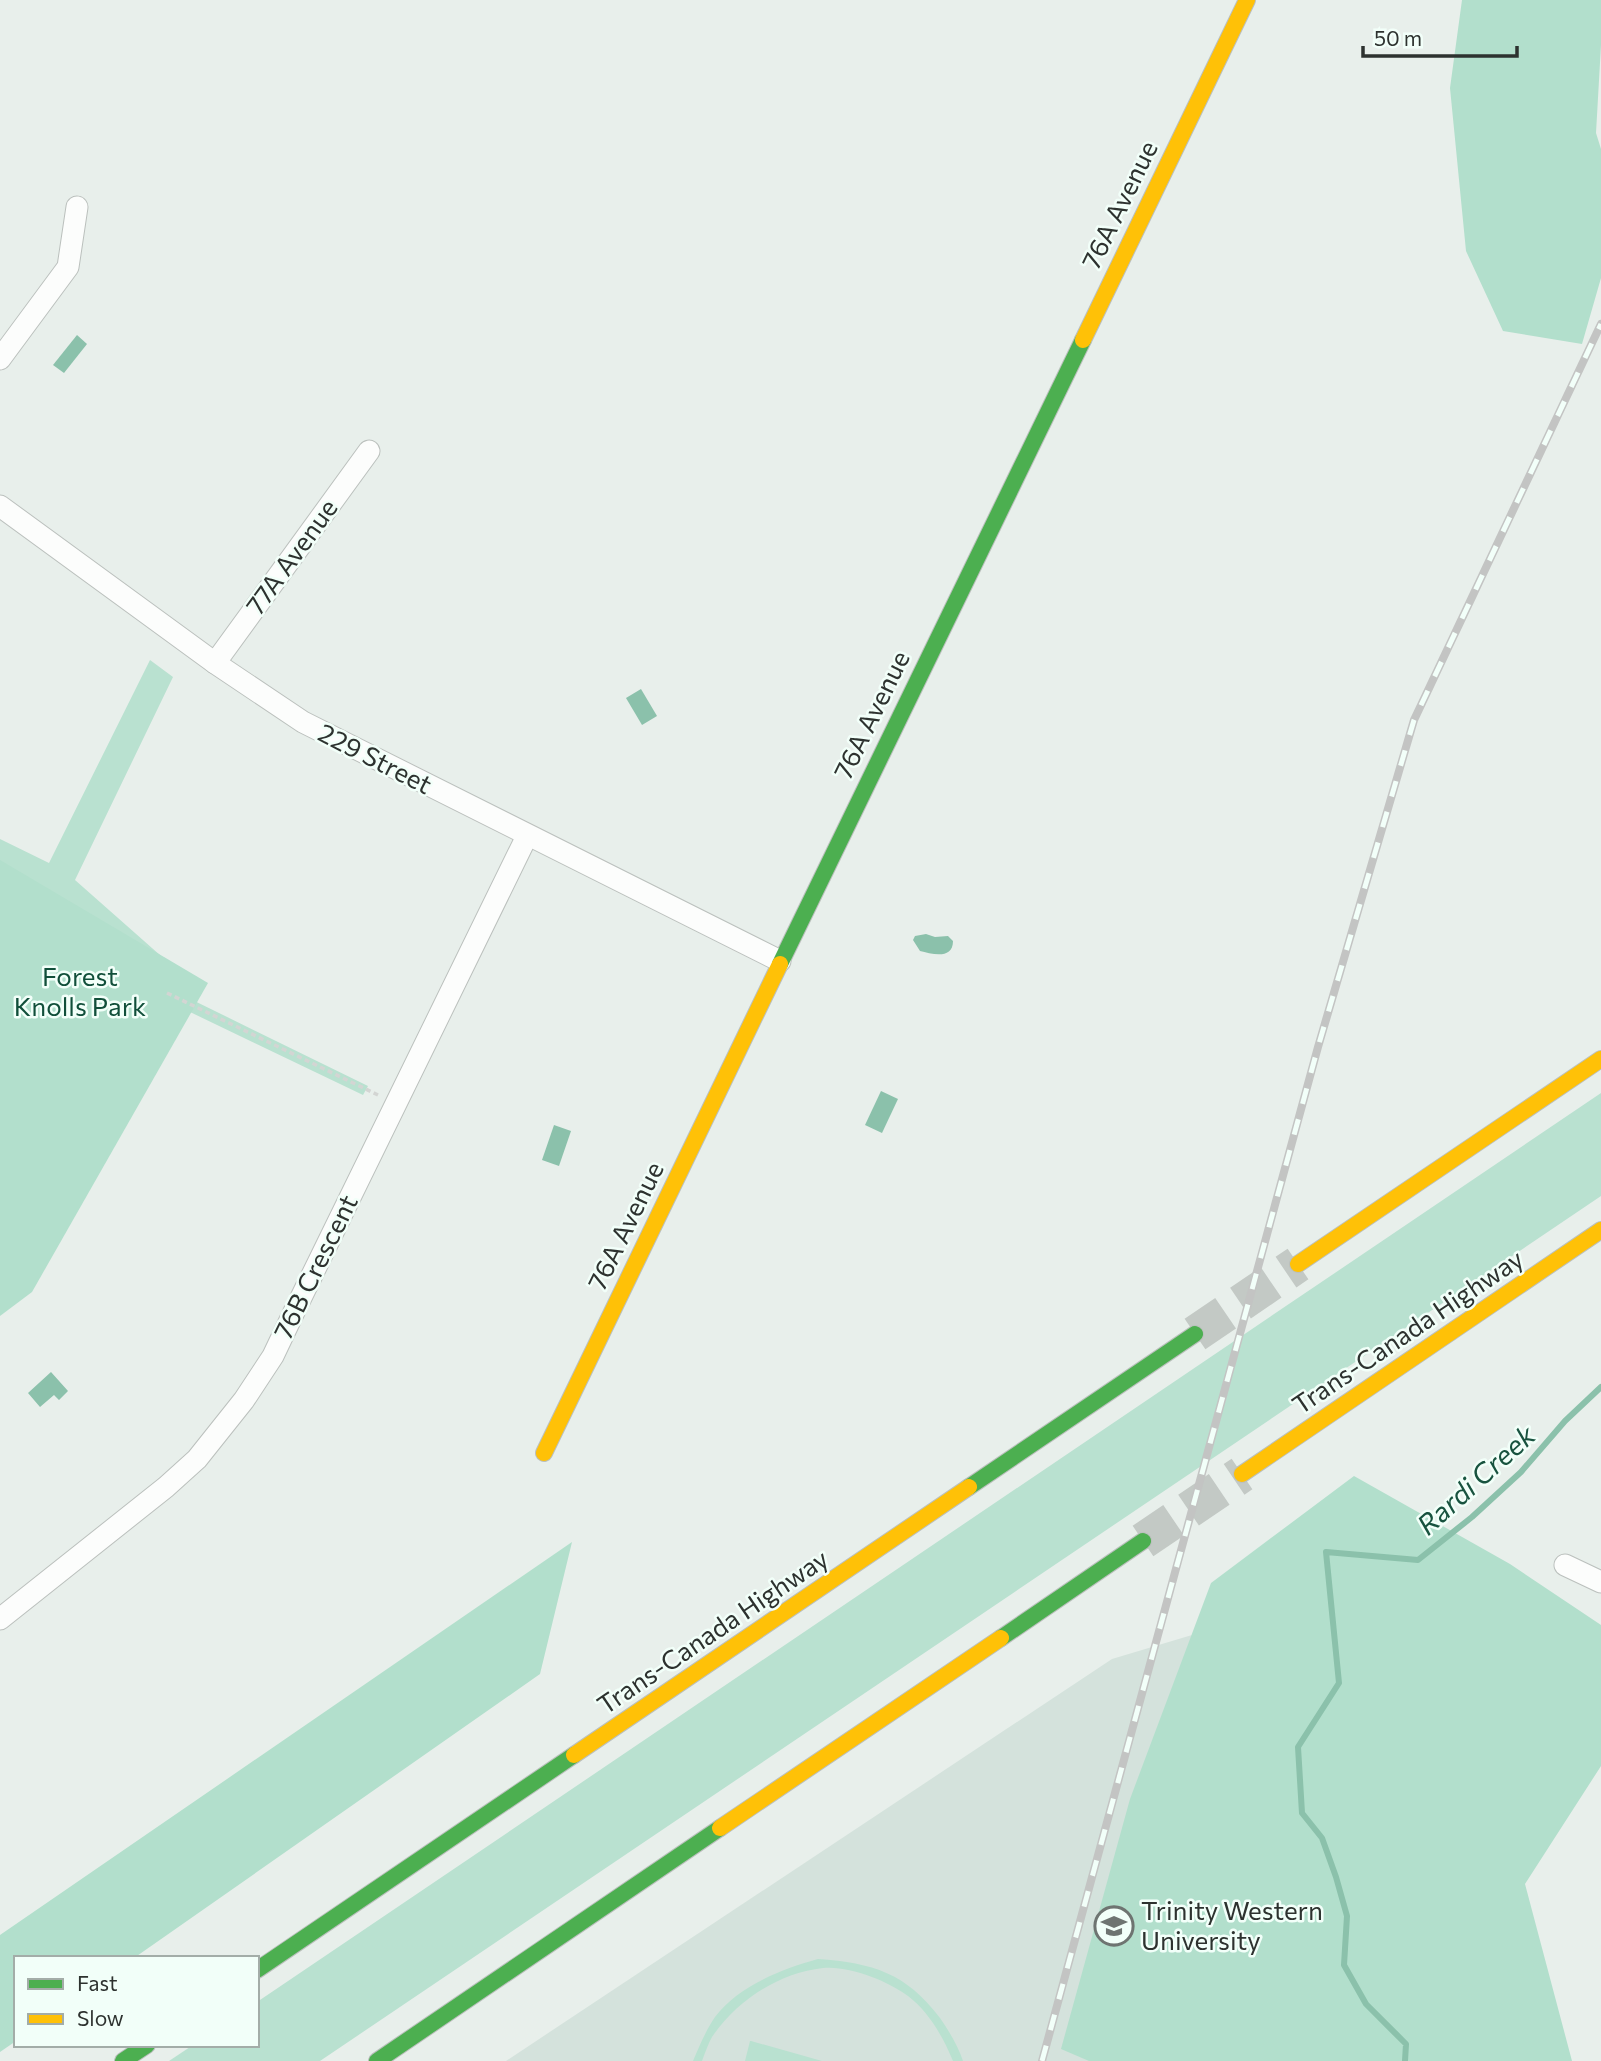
<svg xmlns="http://www.w3.org/2000/svg" width="1601" height="2061" font-family="Commissioner,sans-serif">
	<rect width="100%" height="100%" fill="#e8efeb"/>
	<path fill="#d4e2dc" d="M1392 1575 1507 2061H506L1112 1659Z"/>
	<g fill="#b9e1d0">
		<path d="M150 660 173 677 75 880 178 971 170 989 368 1086 363 1095 165 1000 0 1297V839L49 863Z"/>
		<path d="M1601 1093V1196L320 2061H169L193 2045H257V2002Z"/>
		<path d="M818 1959C873 1963 906 1973 940 2018 949 2031 958 2046 963 2061H953C943 2037 929 2012 908 1996 889 1981 847 1965 823 1968 779 1973 737 2000 712 2037 708 2044 705 2053 702 2061H693C699 2047 706 2030 715 2017 738 1986 782 1969 818 1959Z"/>
		<path d="M750 2041H751L822 2061H745Z"/>
	</g>
	<g fill="#b2dfcc">
		<path d="M1462 0H1601V45L1596 133 1601 149V278L1582 344 1503 331 1466 251 1450 88Z"/>
		<path d="M0 860 208 983 32 1292 0 1316Z"/>
		<path d="M1354 1476 1510 1564 1601 1625V1766L1525 1884 1572 2061H1089L1061 2049 1130 1799 1211 1583Z"/>
		<path d="M572 1542 540 1674 134 1958H16V2041L0 2052V1935Z"/>
	</g>
	<g fill="#8bc1ab">
		<path d="M77 335 87 344 64 373 53 365Z"/>
		<path d="M641 689 657 716 642 725 626 698Z"/>
		<path d="M926 934 935 937 948 936 953 941C953 960 932 954 920 951L913 940 915 936Z"/>
		<path d="M881 1091 898 1099 882 1133 865 1125Z"/>
		<path d="M554 1125 571 1131 559 1166 542 1160Z"/>
		<path d="M51 1372 68 1391 59 1400 54 1395 40 1407 28 1393Z"/>
	</g>
	<g fill="none" stroke-linecap="round" stroke-linejoin="round">
		<path stroke="#8bc1ab" stroke-width="6" d="M1405 2061 1406 2044 1366 2004 1344 1965 1347 1916 1336 1877 1322 1838 1302 1813 1298 1747 1339 1683 1326 1552 1418 1560 1472 1517 1521 1472 1565 1421 1601 1387"/>
		<g stroke="#c3c9c5" stroke-width="37" stroke-dasharray="37 18" stroke-linecap="butt">
			<path d="M1195 1334 1298 1264"/>
			<path d="M1143 1541 1242 1474"/>
		</g>
		<g stroke="#bbc0bd" stroke-width="23">
			<g id="street">
				<path d="M0 359 68 267 77 207"/>
				<path d="M0 506 215 663 303 722 780 961"/>
				<path d="M215 663 369 451"/>
				<path d="M1565 1565 1601 1582"/>
				<path d="M0 1619 166 1487 197 1459 244 1400 273 1356 293 1314 527 836"/>
			</g>
		</g>
		<g stroke="#bbc0bd" stroke-width="18">
			<g id="fast">
				<path d="M780 964 1083 340"/>
				<path d="M969 1487 1195 1334"/>
				<path d="M1001 1638 1143 1541"/>
				<path d="M257 1970 574 1755"/>
				<path d="M123 2061 147 2045"/>
				<path d="M377 2061 720 1828"/>
			</g>
		</g>
		<g stroke="#bbc0bd" stroke-width="18">
			<g id="slow">
				<path d="M1083 340 1247 0"/>
				<path d="M1298 1264 1601 1059"/>
				<path d="M544 1453 780 964"/>
				<path d="M1242 1474 1601 1230"/>
				<path d="M574 1755 969 1487"/>
				<path d="M720 1828 1001 1638"/>
			</g>
		</g>
		<path stroke="#d3d5d3" stroke-width="3.5" stroke-dasharray="5 3.5" stroke-linecap="butt" d="M167 993 378 1095"/>
		<use href="#street" stroke="#fcfdfc" stroke-width="21"/>
		<use href="#fast" stroke="#4caf50" stroke-width="16"/>
		<use href="#slow" stroke="#ffc107" stroke-width="16"/>
		<g stroke="#c3c4c3" stroke-width="8">
			<path id="rail" d="M1042 2061 1318 1047 1414 720 1601 324"/>
		</g>
		<use href="#rail" stroke="#f2fff9" stroke-width="5" stroke-dasharray="16" stroke-linecap="butt"/>
	</g>
	<defs>
		<g id="university-ring" transform="scale(2.0125)"><circle r="9.5" fill="#f2fff9" stroke="#6e7471" stroke-width="1.5"/><path d="M0-5L7-2L0 1L-7-2ZM-4 1L0 2.5L4 1V4Q0 6-4 4Z" fill="#6e7471"/></g>
	</defs>
	<g fill-rule="evenodd">
		<use href="#university-ring" x="1114" y="1926"/>
	</g>
	<g text-anchor="middle" stroke-width="5" stroke-linejoin="round" paint-order="stroke">
		<g font-size="26" fill="#2d322f" stroke="#f2fff9">
			<text transform="translate(1120 205) rotate(-64)" y="9">76A Avenue</text>
			<text transform="translate(292 557) rotate(-54)" y="9">77A Avenue</text>
			<text transform="translate(872 715) rotate(-64)" y="9">76A Avenue</text>
			<text transform="translate(375 759) rotate(27)" y="9">229 Street</text>
			<text transform="translate(626 1226) rotate(-64)" y="9">76A Avenue</text>
			<text transform="translate(316 1267) rotate(-64)" y="9">76B Crescent</text>
			<text transform="translate(1408 1332) rotate(-34)" y="9">Trans-Canada Highway</text>
			<text transform="translate(713 1632) rotate(-34)" y="9">Trans-Canada Highway</text>
		</g>
		<g font-size="26" fill="#114f3a" stroke="#f2fff9">
			<text x="80" y="986">Forest<tspan x="80" dy="30">Knolls Park</tspan></text>
		</g>
		<g font-size="26" fill="#2d322f" stroke="#f2fff9" text-anchor="start">
			<text x="1141" y="1920">Trinity Western<tspan x="1141" dy="30">University</tspan></text>
		</g>
		<g font-size="28" font-style="italic" fill="#18533f" stroke="#f2fff9">
			<text transform="translate(1476 1480) rotate(-42)" y="10">Rardi Creek</text>
		</g>
	</g>
	<rect x="14" y="1956" width="245" height="91" fill="#f2fff9" stroke="#a3ada8" stroke-width="2"/>
	<rect x="28" y="1979" width="35" height="10" fill="#4caf50" stroke="#a3ada8" stroke-width="2"/>
	<text x="77" y="1991" font-size="21" fill="#2d322f">Fast</text>
	<rect x="28" y="2014" width="35" height="10" fill="#ffc107" stroke="#a3ada8" stroke-width="2"/>
	<text x="77" y="2026" font-size="21" fill="#2d322f">Slow</text>
	<path d="M1363 46v10h154v-10" fill="none" stroke="#2d322f" stroke-width="3.5"/>
	<text x="1374" y="46" font-size="21" fill="#2d322f" stroke="#f2fff9" stroke-width="5" paint-order="stroke">50 m</text>
</svg>
